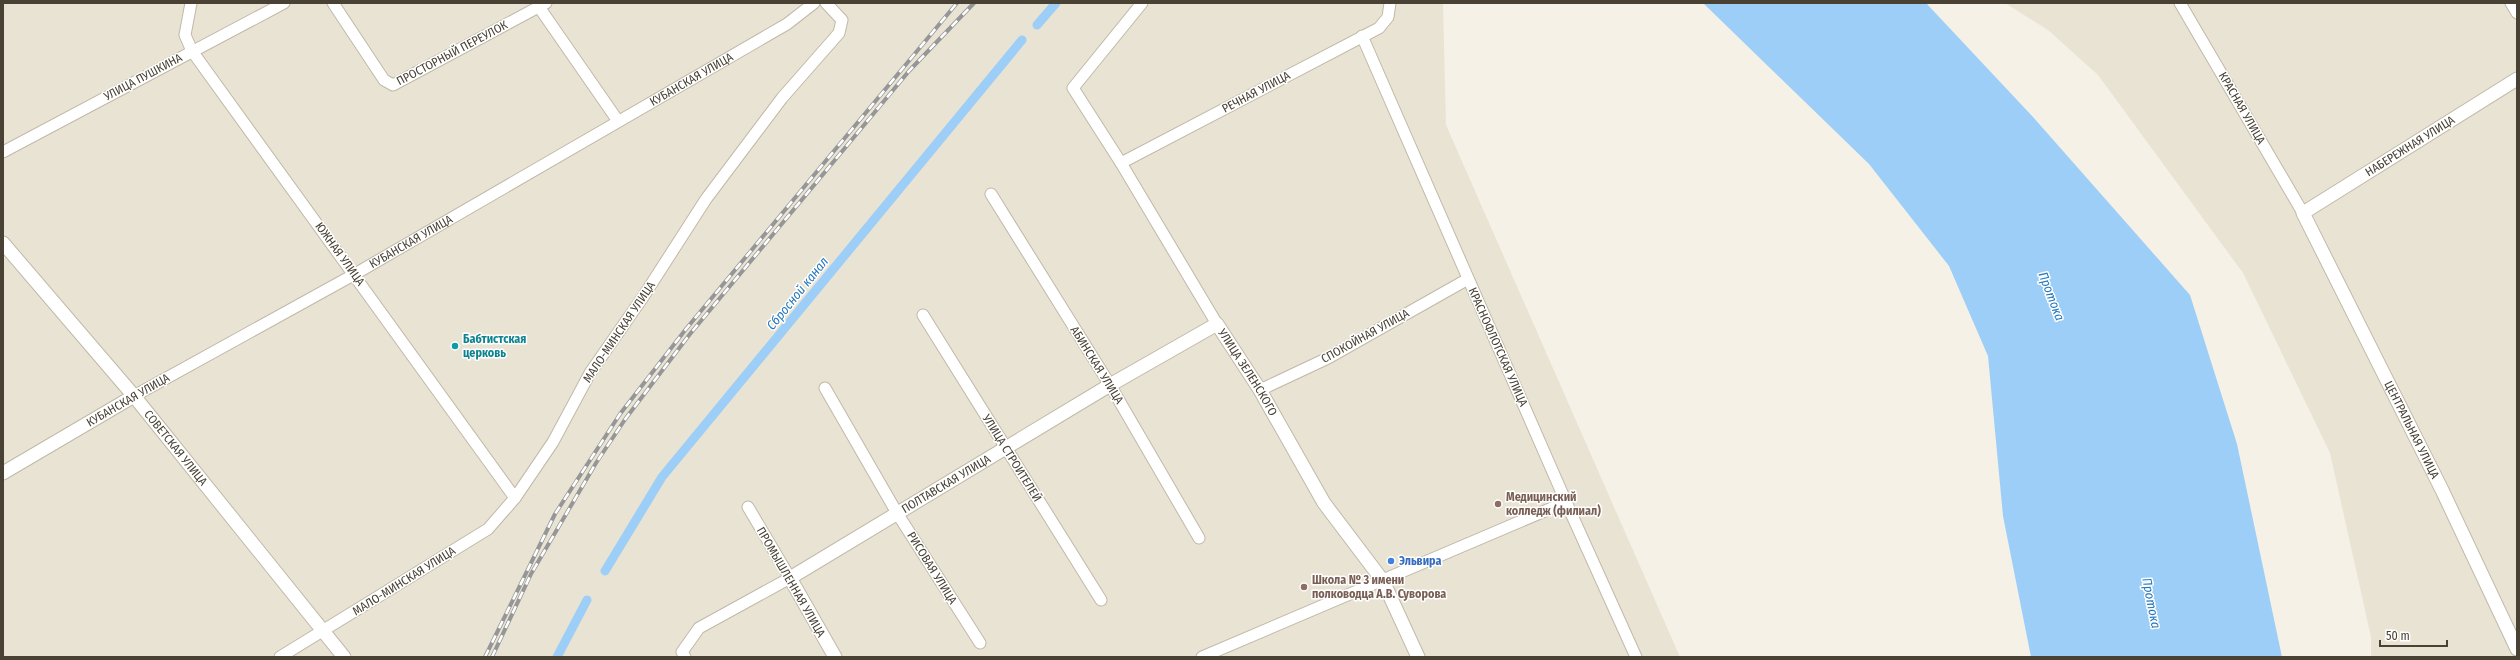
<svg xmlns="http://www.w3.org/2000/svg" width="2520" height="660" font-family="'Fira Sans Condensed',sans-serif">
	<rect width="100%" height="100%" fill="#f5f1e6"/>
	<g fill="#e9e3d3">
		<path d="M3 3H1443L1446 125 1680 657H3Z"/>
		<path d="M2005 3H2517V657H2371V637L2330 453 2243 273 2098 75 2048 30Z"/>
	</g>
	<path fill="#9ccef7" d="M1703 3H1926L2033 117 2190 295 2237 444 2282 657H2031L2003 516 1988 356 1949 266 1869 164Z"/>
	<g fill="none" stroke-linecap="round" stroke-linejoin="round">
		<g stroke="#9ccef7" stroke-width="9">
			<path d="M1037 25 1056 3"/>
			<path d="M605 571 662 477 1022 40"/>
			<path d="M557 657 587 600"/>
		</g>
		<g stroke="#c1b9a8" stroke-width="13">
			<g id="minor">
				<path d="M191 3 185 35 192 51 515 498"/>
				<path d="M333 3 384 80 393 85 546 3"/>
				<path d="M1142 3 1073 88 1121 163 1217 324"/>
				<path d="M2180 3 2303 213"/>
				<path d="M2511 3 2517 13"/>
				<path d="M539 7 618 121"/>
				<path d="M1362 36 1566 502 1636 657"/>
				<path d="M3 152 284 3"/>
				<path d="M1121 163 1379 28 1388 17 1390 3"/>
				<path d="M991 194 1110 385 1199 538"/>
				<path d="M923 315 1101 600"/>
				<path d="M825 388 897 513 980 643"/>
				<path d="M1260 390 1328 358 1468 279"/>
				<path id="s1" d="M134 396 355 274 787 24 814 3"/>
				<path d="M280 657 488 529 515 498 553 442 590 373 643 297 706 199 782 98 839 33 842 20 826 3"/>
				<path d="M685 657 682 652 699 628 790 578 748 507"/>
				<path d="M1202 657 1566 502"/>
			</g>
		</g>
		<g stroke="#c1b9a8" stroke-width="15">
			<g id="tertiary">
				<path id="s2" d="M2517 79 2303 213 2442 490 2517 649"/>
				<path id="s3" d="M3 243 134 396 344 657"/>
				<path d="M3 473 134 396"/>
				<path id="s4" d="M835 657 790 578 1110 385 1217 324 1260 390 1324 503 1383 581 1418 657"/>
			</g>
		</g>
		<use href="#minor" stroke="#fff" stroke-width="11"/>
		<use href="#tertiary" stroke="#fff" stroke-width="13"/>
		<g stroke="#969696" stroke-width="4">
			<g id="rail">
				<path d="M485 657 555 514 620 414 686 329 957 3"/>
				<path d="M492 657 531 574 596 463 626 418 690 334 909 71 974 3"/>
			</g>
		</g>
		<use href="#rail" stroke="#fff" stroke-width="2.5" stroke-dasharray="8" stroke-linecap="butt"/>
	</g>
	<circle fill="#0f9aa8" stroke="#fff" stroke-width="1.5" cx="455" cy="346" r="4"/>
	<g fill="#8d6e63" stroke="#fff" stroke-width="1.5">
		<circle cx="1498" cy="504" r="4"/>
		<circle cx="1304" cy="587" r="4"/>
	</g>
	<circle fill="#3f7fe0" stroke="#fff" stroke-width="1.5" cx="1391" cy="561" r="4"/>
	<g text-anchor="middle" stroke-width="3" stroke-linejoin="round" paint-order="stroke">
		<g font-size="12" fill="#484134" stroke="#fff">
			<text transform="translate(452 53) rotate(-28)" y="4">ПРОСТОРНЫЙ ПЕРЕУЛОК</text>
			<text transform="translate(143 77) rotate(-28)" y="4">УЛИЦА ПУШКИНА</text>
			<text dy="4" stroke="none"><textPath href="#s1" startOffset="641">КУБАНСКАЯ УЛИЦА</textPath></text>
			<text transform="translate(1256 92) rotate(-28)" y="4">РЕЧНАЯ УЛИЦА</text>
			<text transform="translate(2242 108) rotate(60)" y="4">КРАСНАЯ УЛИЦА</text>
			<text transform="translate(2410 146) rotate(-32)" y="4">НАБЕРЕЖНАЯ УЛИЦА</text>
			<text dy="4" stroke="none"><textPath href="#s1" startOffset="317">КУБАНСКАЯ УЛИЦА</textPath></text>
			<text transform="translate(340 254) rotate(54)" y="4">ЮЖНАЯ УЛИЦА</text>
			<text transform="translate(619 332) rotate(-56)" y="4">МАЛО-МИНСКАЯ УЛИЦА</text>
			<text transform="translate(1365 336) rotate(-29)" y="4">СПОКОЙНАЯ УЛИЦА</text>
			<text transform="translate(1498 347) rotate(66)" y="4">КРАСНОФЛОТСКАЯ УЛИЦА</text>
			<text transform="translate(1097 365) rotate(58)" y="4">АБИНСКАЯ УЛИЦА</text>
			<text dy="4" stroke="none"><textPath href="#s4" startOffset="645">УЛИЦА ЗЕЛЕНСКОГО</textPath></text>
			<text transform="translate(128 400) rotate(-30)" y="4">КУБАНСКАЯ УЛИЦА</text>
			<text dy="4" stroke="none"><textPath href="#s2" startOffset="495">ЦЕНТРАЛЬНАЯ УЛИЦА</textPath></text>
			<text dy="4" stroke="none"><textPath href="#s3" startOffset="268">СОВЕТСКАЯ УЛИЦА</textPath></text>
			<text transform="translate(1012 458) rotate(58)" y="4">УЛИЦА СТРОИТЕЛЕЙ</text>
			<text dy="4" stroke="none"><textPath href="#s4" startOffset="273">ПОЛТАВСКАЯ УЛИЦА</textPath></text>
			<text transform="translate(932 568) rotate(58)" y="4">РИСОВАЯ УЛИЦА</text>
			<text transform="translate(404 581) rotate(-32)" y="4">МАЛО-МИНСКАЯ УЛИЦА</text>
			<text transform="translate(791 582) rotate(60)" y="4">ПРОМЫШЛЕННАЯ УЛИЦА</text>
		</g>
		<g font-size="12" font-weight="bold" fill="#0d838f" stroke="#fff" text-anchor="start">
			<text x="463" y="343">Бабтистская<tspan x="463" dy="14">церковь</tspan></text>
		</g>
		<g font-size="12" font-weight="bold" fill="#785e54" stroke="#fff" text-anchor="start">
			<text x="1506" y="501">Медицинский<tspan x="1506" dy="14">колледж (филиал)</tspan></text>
			<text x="1312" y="584">Школа № 3 имени<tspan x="1312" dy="14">полководца А.В. Суворова</tspan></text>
		</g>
		<g font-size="12" font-weight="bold" fill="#366cbe" stroke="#fff" text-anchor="start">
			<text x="1399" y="565">Эльвира</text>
		</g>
		<g font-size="13" font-style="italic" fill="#2377be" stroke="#fff">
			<text transform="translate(797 293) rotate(-51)" y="5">Сбросной канал</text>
			<text transform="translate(2052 296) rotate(69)" y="5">Протока</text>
			<text transform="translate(2152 603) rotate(79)" y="5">Протока</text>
		</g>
	</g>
	<rect width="2520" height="660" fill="none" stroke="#484134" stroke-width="8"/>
	<path d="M2380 640v6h67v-6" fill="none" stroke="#484134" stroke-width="2"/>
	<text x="2386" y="640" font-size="12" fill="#484134" stroke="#ffffff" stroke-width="3" paint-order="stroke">50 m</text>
</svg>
